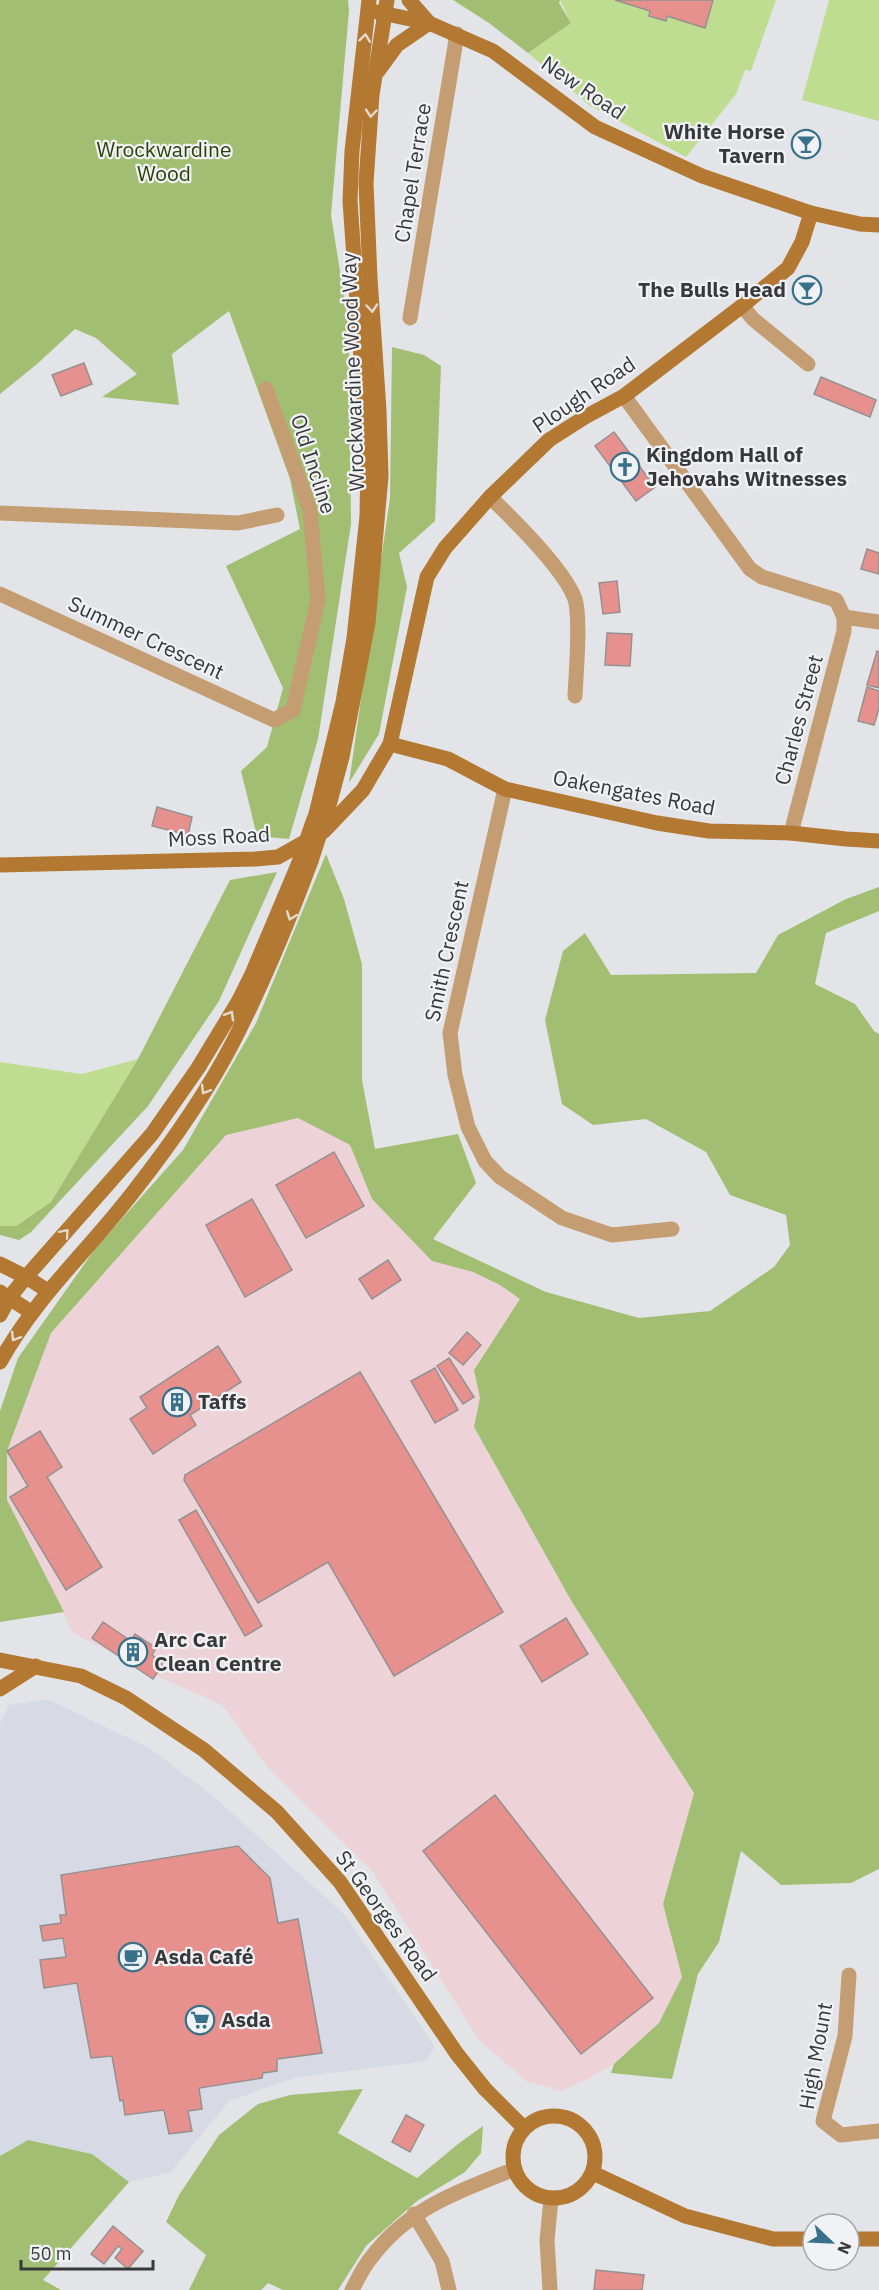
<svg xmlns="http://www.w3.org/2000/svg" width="879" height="2290" font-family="'IBM Plex Sans',sans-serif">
	<rect width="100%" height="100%" fill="#e3e4e7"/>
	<path fill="#d7dae4" d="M47 1699 149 1748 212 1795 345 1915 435 2047 426 2061 294 2078 229 2101 171 2172 129 2182 92 2154 28 2140 0 2156V1724L9 1705Z"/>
	<path fill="#edd3d8" d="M298 1118 350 1145 372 1199 432 1261 473 1272 500 1285 520 1299 475 1370 480 1398 474 1427 572 1602 694 1793 663 1904 682 1977 659 2023 614 2064 588 2079 561 2091 526 2081 479 2040 373 1872 269 1769 222 1705 168 1681 73 1633 7 1500V1451L51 1333 226 1135Z"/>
	<g fill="#bfdd91">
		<path d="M560 0H776L751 71 745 70 736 94 686 157 589 105 528 53 571 23Z"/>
		<path d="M829 0H879V121L802 100Z"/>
		<path d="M138 1059 51 1202 16 1226H0V1062L82 1074Z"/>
	</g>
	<g fill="#a2be73">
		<path d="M0 0H348L349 11 331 215 349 327 351 524 318 739 289 839 257 836 241 771 267 747 283 688 226 566 300 529 290 479 229 311 172 354 179 405 102 397 137 374 96 338 75 329 37 364 0 394Z"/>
		<path d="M453 0H560L559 3 571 23 528 53 489 23Z"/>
		<path d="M392 347 424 355 441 366 435 521 399 553 407 587 379 734 349 783 390 498Z"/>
		<path d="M326 854 344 899 362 964V1080L375 1149 458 1134 476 1183 433 1239 546 1292 639 1318 710 1311 774 1267 790 1245 786 1215 730 1195 706 1152 646 1119 593 1125 562 1104 545 1020 563 951 585 933 611 975 756 973 778 935 846 899 879 887V911L826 933 815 984 855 1004 874 1031 879 1034V1869L851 1883 781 1885 741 1851 719 1942 698 1974 672 2079 611 2073 614 2064 659 2023 682 1977 663 1904 694 1793 572 1602 474 1427 480 1398 474 1370 520 1299 500 1285 473 1272 432 1261 372 1199 350 1145 298 1118 226 1135 51 1333 7 1451V1500L64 1612 0 1622V1411L18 1358 95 1249 183 1150 256 1023Z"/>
		<path d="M277 872 219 1001 148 1106 31 1232 19 1240 0 1235V1226H16L51 1202 138 1059 230 880Z"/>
		<path d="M363 2089 338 2133 417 2178 458 2144 483 2126 481 2153 465 2172 417 2201 366 2246 338 2290H283L268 2283 261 2290H189L206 2255 166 2222 179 2195 219 2135 258 2104 290 2095Z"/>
		<path d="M28 2140 92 2154 129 2182 43 2280 61 2290H0V2156Z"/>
	</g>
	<g fill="#e7918e" stroke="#959191" stroke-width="1.5">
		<path d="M615 0H713L705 28 667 16 666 21 649 16 650 11Z"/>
		<path d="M84 363 92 384 61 396 52 375Z"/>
		<path d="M821 377 876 400 870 417 814 394Z"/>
		<path d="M614 432 655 487 636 501 595 446Z"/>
		<path d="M867 549 879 553V574L861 569Z"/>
		<path d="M617 581 620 612 603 614 599 583Z"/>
		<path d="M607 633 632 634 630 666 605 665Z"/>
		<path d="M877 651 879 652V688L867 685Z"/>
		<path d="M867 687 879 691V708L874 725 858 721Z"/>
		<path d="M157 807 192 817 188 835 152 826Z"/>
		<path d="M334 1152 364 1206 306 1238 276 1185Z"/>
		<path d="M252 1199 292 1270 245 1297 206 1225Z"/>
		<path d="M388 1260 401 1280 372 1299 359 1279Z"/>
		<path d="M467 1332 481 1345 463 1365 449 1353Z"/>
		<path d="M218 1346 241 1382 190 1415 196 1425 153 1454 130 1419 147 1408 140 1397Z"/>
		<path d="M449 1358 474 1397 463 1404 437 1366Z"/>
		<path d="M435 1368 458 1410 435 1423 411 1381Z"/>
		<path d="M360 1372 503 1612 394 1676 328 1562 258 1603 184 1480 185 1475Z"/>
		<path d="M40 1431 62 1467 47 1477 102 1567 66 1590 10 1497 28 1486 7 1451Z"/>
		<path d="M196 1510 262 1626 245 1636 179 1520Z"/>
		<path d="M566 1618 588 1654 542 1682 520 1646Z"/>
		<path d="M103 1622 131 1641 135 1634 156 1648 152 1655 164 1663 153 1679 92 1638Z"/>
		<path d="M495 1795 653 1998 581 2054 423 1851Z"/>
		<path d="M238 1846 270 1878 278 1923 298 1919 322 2053 277 2059V2071L263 2073 262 2078 199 2088 202 2109 188 2111 192 2131 169 2134 164 2110 125 2115 123 2100 120 2101 112 2056 91 2058 77 1983 44 1988 40 1960 66 1957 63 1938 43 1941 40 1926 61 1923 60 1915H66L61 1875Z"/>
		<path d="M406 2115 424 2125 410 2152 392 2142Z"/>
		<path d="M113 2226 143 2251 128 2269 115 2258 122 2249 118 2246 104 2264 91 2254Z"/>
		<path d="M596 2270 644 2275 642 2290H594Z"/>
	</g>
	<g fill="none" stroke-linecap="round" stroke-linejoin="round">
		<g stroke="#c59d73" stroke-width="15">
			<path d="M742 306 753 319 808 364"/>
			<path d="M410 318 457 34"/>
			<path d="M624 396 750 569 762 577 836 600 844 617 879 622"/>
			<path d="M490 497C514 520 564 569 575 599 581 619 576 673 575 696"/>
			<path d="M0 513 238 523 277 515"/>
			<path d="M0 594 274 720 293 710 318 600 310 510 266 389"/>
			<path d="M505 789 450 1033 455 1075 468 1127 485 1161 500 1177 562 1218 612 1235 672 1229"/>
			<path d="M791 833 844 631V617"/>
			<path d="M849 1975 845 2036 823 2121 841 2135 879 2131"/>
			<path d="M414 2214 442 2261 449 2290"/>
			<path d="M352 2290C358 2279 363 2267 371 2258 408 2208 459 2191 515 2169"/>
			<path d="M550 2290 547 2240 551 2199"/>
		</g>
		<g stroke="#b37832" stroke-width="15">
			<path d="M377 12 429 23 493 51 595 127 702 176 811 213 860 224 879 225"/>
			<path d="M378 71 397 45 429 23 409 0"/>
			<path d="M390 744 448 759 505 789 657 823 709 831 791 833 846 839 879 841"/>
			<path d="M328 809 342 757 368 623 381 476 379 410 370 278 366 183 372 95 387 0"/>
			<path d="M315 818 343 702 354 638 367 516 368 458 350 201 352 151 369 0"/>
			<path d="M0 865 255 859 278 857 324 831 363 790 390 744 427 577 445 548 490 497 549 440 585 417 624 396 742 306 788 268 802 242 811 213"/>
			<path d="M0 1264 26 1277 48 1291"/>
			<path d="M0 1292 31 1312"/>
			<path d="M0 1315 9 1298 26 1277 152 1134 198 1068 238 1002 252 974 298 865"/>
			<path d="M0 1362C37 1295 89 1250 134 1191 170 1145 205 1096 232 1044 263 984 288 923 311 861"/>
			<path d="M0 1660 81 1676 126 1698 204 1750 277 1812 340 1882 457 2054 485 2089 524 2128"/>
			<path d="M0 1689 36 1666"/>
			<circle cx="554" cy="2157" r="41"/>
			<path d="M593 2173 685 2216 773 2239H813"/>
			<path d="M849 2239H879"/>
		</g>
		<g stroke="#b37832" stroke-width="15">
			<path d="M311 861 328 809"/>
			<path d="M298 865 314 819"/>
		</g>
	</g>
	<defs><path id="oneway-chevron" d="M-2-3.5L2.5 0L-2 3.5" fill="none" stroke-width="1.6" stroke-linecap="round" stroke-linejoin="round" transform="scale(1.5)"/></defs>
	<g stroke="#e5dace">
		<use href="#oneway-chevron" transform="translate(365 38) rotate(-83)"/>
		<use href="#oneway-chevron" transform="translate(371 113) rotate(95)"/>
		<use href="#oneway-chevron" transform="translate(372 308) rotate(85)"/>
		<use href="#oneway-chevron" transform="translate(291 916) rotate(110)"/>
		<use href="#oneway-chevron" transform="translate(230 1015) rotate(-59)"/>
		<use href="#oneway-chevron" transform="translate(205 1090) rotate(121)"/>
		<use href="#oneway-chevron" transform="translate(65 1233) rotate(-49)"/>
		<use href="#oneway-chevron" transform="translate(15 1337) rotate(122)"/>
	</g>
	<defs>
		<g id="bar-ring" transform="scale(1.5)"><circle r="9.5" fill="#f1f2f5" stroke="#39718b" stroke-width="1.5"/><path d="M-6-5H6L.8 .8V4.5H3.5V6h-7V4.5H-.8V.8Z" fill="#39718b"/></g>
		<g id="church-ring" transform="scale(1.5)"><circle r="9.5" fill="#f1f2f5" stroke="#39718b" stroke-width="1.5"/><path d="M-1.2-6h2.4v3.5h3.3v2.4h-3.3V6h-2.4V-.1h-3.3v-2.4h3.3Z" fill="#39718b"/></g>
		<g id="building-ring" transform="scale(1.5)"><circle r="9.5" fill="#f1f2f5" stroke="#39718b" stroke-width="1.5"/><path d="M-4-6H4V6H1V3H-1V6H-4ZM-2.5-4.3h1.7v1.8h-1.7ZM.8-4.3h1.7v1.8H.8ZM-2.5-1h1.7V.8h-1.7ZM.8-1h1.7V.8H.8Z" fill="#39718b"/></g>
		<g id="cafe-ring" transform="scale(1.5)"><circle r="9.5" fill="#f1f2f5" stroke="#39718b" stroke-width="1.5"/><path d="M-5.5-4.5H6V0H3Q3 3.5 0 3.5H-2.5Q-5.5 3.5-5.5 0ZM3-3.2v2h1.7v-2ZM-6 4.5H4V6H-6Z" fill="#39718b"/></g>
		<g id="supermarket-ring" transform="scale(1.5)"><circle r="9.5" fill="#f1f2f5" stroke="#39718b" stroke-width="1.5"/><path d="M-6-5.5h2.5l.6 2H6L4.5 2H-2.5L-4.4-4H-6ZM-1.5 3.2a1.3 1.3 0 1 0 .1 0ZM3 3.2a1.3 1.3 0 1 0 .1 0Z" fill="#39718b"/></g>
	</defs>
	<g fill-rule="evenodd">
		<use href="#bar-ring" x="806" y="144"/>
		<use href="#bar-ring" x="807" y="290"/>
		<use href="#church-ring" x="625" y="467"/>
		<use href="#building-ring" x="177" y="1402"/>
		<use href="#building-ring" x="133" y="1652"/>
		<use href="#cafe-ring" x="133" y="1957"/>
		<use href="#supermarket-ring" x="200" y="2020"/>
	</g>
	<g text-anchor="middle" stroke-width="4.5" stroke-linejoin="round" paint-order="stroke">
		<g font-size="21" fill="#38383a" stroke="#f1f2f5">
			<text transform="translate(583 88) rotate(34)" y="7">New Road</text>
			<text transform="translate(413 173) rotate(-81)" y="7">Chapel Terrace</text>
			<text transform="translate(353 372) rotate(-92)" y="7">Wrockwardine Wood Way</text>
			<text transform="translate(584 395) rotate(-34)" y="7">Plough Road</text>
			<text transform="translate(313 464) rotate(72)" y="7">Old Incline</text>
			<text transform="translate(146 638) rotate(25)" y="7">Summer Crescent</text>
			<text transform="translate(799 720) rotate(-75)" y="7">Charles Street</text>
			<text transform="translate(634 793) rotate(11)" y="7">Oakengates Road</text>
			<text transform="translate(219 837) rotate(-3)" y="7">Moss Road</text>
			<text transform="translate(447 951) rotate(-78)" y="7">Smith Crescent</text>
			<text transform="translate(386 1916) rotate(54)" y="7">St Georges Road</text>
			<text transform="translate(816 2056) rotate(-80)" y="7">High Mount</text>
		</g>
		<g font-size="21" font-weight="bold" fill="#38383a" stroke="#f1f2f5" text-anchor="start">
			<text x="785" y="139" text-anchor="end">White Horse<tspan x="785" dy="24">Tavern</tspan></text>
			<text x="786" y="297" text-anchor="end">The Bulls Head</text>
			<text x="646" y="462">Kingdom Hall of<tspan x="646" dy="24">Jehovahs Witnesses</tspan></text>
			<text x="198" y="1409">Taffs</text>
			<text x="154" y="1647">Arc Car<tspan x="154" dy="24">Clean Centre</tspan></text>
			<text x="154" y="1964">Asda Café</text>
			<text x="221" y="2027">Asda</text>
		</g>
		<g font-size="21" fill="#2f4007" stroke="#f1f2f5">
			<text x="164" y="157">Wrockwardine<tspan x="164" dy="24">Wood</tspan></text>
		</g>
	</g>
	<g transform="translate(831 2242) rotate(113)"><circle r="28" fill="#f1f2f5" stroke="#a7a8aa" stroke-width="1.5"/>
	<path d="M0-4.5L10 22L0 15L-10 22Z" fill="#39718b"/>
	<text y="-9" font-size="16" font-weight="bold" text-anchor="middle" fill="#38383a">N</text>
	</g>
	<path d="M21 2260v9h132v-9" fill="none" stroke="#38383a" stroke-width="3"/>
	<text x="30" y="2260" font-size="18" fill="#38383a" stroke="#f1f2f5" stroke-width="4.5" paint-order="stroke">50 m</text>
</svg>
